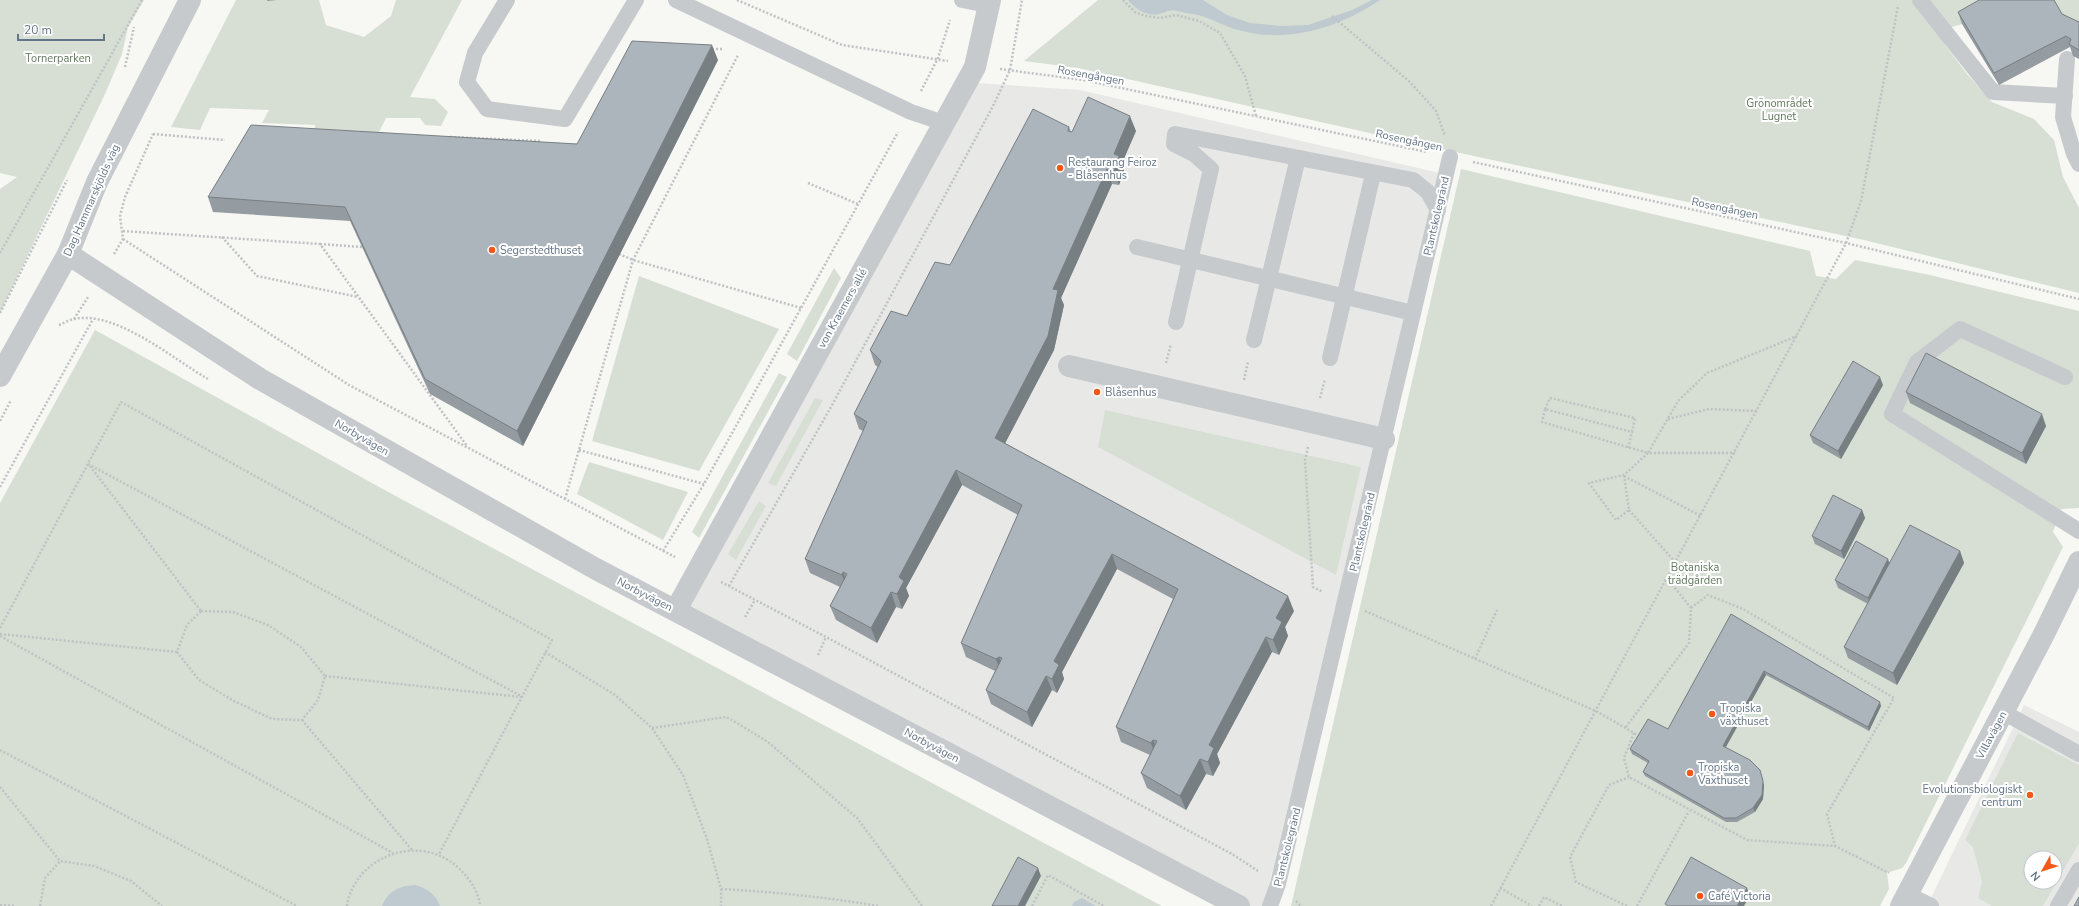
<svg xmlns="http://www.w3.org/2000/svg" width="2079" height="906" font-family="'Nunito Sans',sans-serif">
	<rect width="100%" height="100%" fill="#f7f7f3"/>
	<g fill="#e8e9e7" fill-rule="evenodd">
		<path d="M977 83 1080 90 1440 173 1264 906H1246L686 611Z"/>
		<path d="M2024 705 2079 732V906H1927ZM2031 858H2055V882H2031Z"/>
	</g>
	<g fill="#d7dfd4" fill-rule="evenodd">
		<path d="M0 0H144L128 27 122 54 105 94 0 313V189L17 177 0 173Z"/>
		<path d="M236 0H319L326 25 364 37 391 16 396 0H462L410 97 435 99 448 112 441 126 425 125 420 118H386L377 136 314 140 315 125 262 123 269 110 210 108 200 130 171 127Z"/>
		<path d="M1098 0H2003L1962 24 1939 31 1946 46 1967 74 1992 102 2034 119 2054 140 2063 177 2079 208V293L1864 240 1437 148 1078 68 1024 61Z"/>
		<path d="M2052 0H2079V31L2067 25Z"/>
		<path d="M1461 169 1810 251 1816 276 1836 279 1855 260 1930 275 2079 311V508L2061 509 2053 532 2063 547 1906 863 1902 868 1887 873 1889 889 1880 906H1291Z"/>
		<path d="M834 268 841 278 797 361 787 354Z"/>
		<path d="M639 276 779 329 699 471 592 441Z"/>
		<path d="M95 330 390 493 1162 906H0V503Z"/>
		<path d="M779 373 787 377 699 538 692 532Z"/>
		<path d="M815 398 823 400 776 486 768 483Z"/>
		<path d="M1105 410 1361 467 1336 575 1098 447Z"/>
		<path d="M589 462 688 492 663 540 577 494Z"/>
		<path d="M759 501 766 506 736 560 728 554Z"/>
		<path d="M2018 733 2079 765V843L2043 906H1992L1978 898 1982 882 1973 847 1965 840ZM2031 858H2055V882H2031Z"/>
	</g>
	<g fill="#bfcad0">
		<path d="M1128 0H1203L1227 15 1250 23 1282 26 1308 25 1352 10 1372 0H1380C1339 28 1287 44 1238 30 1222 26 1209 16 1192 14 1185 13 1174 9 1168 11 1166 11 1164 13 1162 13 1149 18 1136 10 1128 0Z"/>
		<path d="M415 885C426 888 436 894 440 906H382C388 891 399 886 415 885Z"/>
		<path d="M1082 898 1096 906H1072L1074 902Z"/>
	</g>
	<g fill="none" stroke-linecap="round" stroke-linejoin="round">
		<g stroke="#bfc2c4" stroke-width="2.5" stroke-dasharray="2 2" stroke-linecap="butt">
			<path d="M737 0 842 45 948 61"/>
			<path d="M1123 0 1135 12 1145 16 1160 18 1176 15 1199 21 1220 33 1245 76 1256 116"/>
			<path d="M1332 16 1410 82 1436 111 1445 136"/>
			<path d="M712 49H723"/>
			<path d="M125 67 134 27"/>
			<path d="M1000 69 1083 80 1427 152"/>
			<path d="M921 91 938 58 950 20"/>
			<path d="M153 134 225 140"/>
			<path d="M450 137 541 141"/>
			<path d="M1473 162 1846 243 2079 299"/>
			<path d="M808 183 858 204"/>
			<path d="M123 231 320 244 467 446"/>
			<path d="M222 237 257 276 358 297"/>
			<path d="M123 239 349 385 675 557"/>
			<path d="M320 244 362 247"/>
			<path d="M0 253 142 0"/>
			<path d="M114 254 123 239 120 216 125 197 153 134"/>
			<path d="M619 254 633 260 801 308"/>
			<path d="M0 313 67 180"/>
			<path d="M74 319 88 297"/>
			<path d="M59 325C64 323 69 320 74 319 116 310 173 359 208 379"/>
			<path d="M1166 363 1171 344"/>
			<path d="M1244 380 1248 362"/>
			<path d="M1320 398 1325 379"/>
			<path d="M1545 409 1550 398 1635 418 1632 432 1545 409 1542 422 1648 453 1678 401 1707 373 1797 336"/>
			<path d="M1668 419 1709 409 1757 411"/>
			<path d="M0 421 11 400"/>
			<path d="M1308 447 1305 460 1313 587 1323 592"/>
			<path d="M1628 448 1632 432"/>
			<path d="M579 450 704 484"/>
			<path d="M88 464 523 697"/>
			<path d="M90 466 201 611"/>
			<path d="M1624 475 1629 510 1616 520 1589 483 1624 475 1648 453H1735"/>
			<path d="M1624 476 1701 516"/>
			<path d="M0 487 93 319"/>
			<path d="M565 499 633 260 738 55"/>
			<path d="M1629 510 1675 562"/>
			<path d="M663 551 704 484 898 132"/>
			<path d="M721 582 826 637 1232 854 1258 871"/>
			<path d="M729 586 831 407 993 106 1010 70 1022 0"/>
			<path d="M1691 608 1708 595 1743 609 1894 698 1827 814 1835 846"/>
			<path d="M201 611 233 612 268 625 301 647 325 676 318 700 302 720 272 719 234 701 199 680 177 652 187 625Z"/>
			<path d="M1365 611 1596 711 1641 737"/>
			<path d="M745 617 755 600"/>
			<path d="M0 628 121 402 552 640 439 854"/>
			<path d="M0 634 177 652"/>
			<path d="M0 636 393 853"/>
			<path d="M545 652 615 695 652 728 683 775 707 839 721 889V906"/>
			<path d="M818 655 826 637"/>
			<path d="M1475 659 1497 610"/>
			<path d="M325 676 521 697"/>
			<path d="M302 720 412 850"/>
			<path d="M1626 727 1689 643 1691 608 1667 578"/>
			<path d="M652 728 726 717 737 723 768 742 857 818 922 906"/>
			<path d="M1634 733 1624 758 1629 777 1747 840 1835 846 1889 873"/>
			<path d="M0 750 297 906"/>
			<path d="M0 787 60 861"/>
			<path d="M1500 888 1532 906"/>
			<path d="M721 889C774 892 826 897 878 906"/>
			<path d="M1296 901 1301 906"/>
			<path d="M0 905 14 906"/>
			<path d="M40 906 45 878 60 861 94 866 131 881 162 906"/>
			<path d="M347 906C348 895 355 882 362 874 391 843 439 842 466 876 473 884 479 895 480 906"/>
			<path d="M1032 906 1048 875 1104 906"/>
			<path d="M1491 906 1846 243 1861 201 1898 6"/>
			<path d="M1539 906 1544 897 1562 906"/>
			<path d="M1627 906 1576 882 1570 857 1609 785 1629 777"/>
			<path d="M1637 906 1689 811"/>
		</g>
		<g stroke="#c6cacd" stroke-width="16">
			<path d="M507 0 475 53 467 82 487 109 565 119 636 0"/>
			<path d="M676 0 911 112 944 123"/>
			<path d="M962 0 988 5"/>
			<path d="M1920 0 1993 92 2065 96"/>
			<path d="M2067 59 2063 117 2074 154 2079 164"/>
			<path d="M1137 247 1413 313"/>
			<path d="M1176 322 1211 169 1194 154 1174 144 1175 134 1413 180 1428 192 1438 210"/>
			<path d="M1254 340 1298 158"/>
			<path d="M1330 358 1373 174"/>
			<path d="M2065 377 1960 329 1917 362 1892 414 2079 531"/>
			<path d="M2003 712 2079 754"/>
			<path d="M1907 894 1931 906"/>
			<path d="M1270 906 1278 884 1450 157"/>
			<path d="M2058 906 2079 870"/>
		</g>
		<path stroke="#c6cacd" stroke-width="22" d="M1069 366 1384 439"/>
		<g stroke="#c6cacd" stroke-width="22">
			<path d="M676 610 975 67 990 0"/>
			<path d="M1901 906 2044 634 2079 562"/>
		</g>
		<g stroke="#c6cacd" stroke-width="22">
			<path d="M68 254 260 379 596 569 1239 906"/>
			<path d="M0 376 68 254 97 182 190 0"/>
		</g>
	</g>
	<g fill="#949ca1">
		<path d="M267 0H277L267 1Z"/>
		<path d="M1958 12 2062 14 2079 22V59L2073 56 2070 47 1999 85 1962 24Z"/>
		<path d="M718 60 523 446 430 394 350 221 213 212 208 197 577 144Z"/>
		<path d="M1069 127 1071 132H1072L1136 131 1122 163 1124 171 1119 185 1112 184 1061 298 1064 305 1054 350 1005 443 1294 611 1285 627 1288 636 1279 655 1272 652 1217 754 1220 763 1213 776 1206 774 1186 810 1147 788 1141 773 1150 755 1121 742 1116 727 1173 599 1117 569 1062 672 1064 679 1057 693 1052 690 1032 727 991 704 986 690 995 671 966 657 961 643 1018 515 962 485 906 588 909 596 902 609 896 607 877 643 836 620 830 606 840 587 810 573 805 559 863 431 859 429 854 414 878 367 875 365 870 350 907 316Z"/>
		<path d="M1883 385 1841 459 1813 443 1810 435Z"/>
		<path d="M1906 392 2046 426 2026 464 1910 403Z"/>
		<path d="M1862 510 1865 518 1844 559 1815 544 1812 536Z"/>
		<path d="M1960 551 1964 563 1897 685 1848 658 1844 647 1868 604 1838 588 1835 580 1890 562Z"/>
		<path d="M1731 614 1881 706 1869 731 1766 675 1726 747 1764 785 1763 799 1755 812 1737 822H1726L1645 776 1643 772 1648 763 1632 754 1630 749 1668 729Z"/>
	</g>
	<g fill="#787f83">
		<path d="M712 45 718 60 523 446 517 431Z"/>
		<path d="M1130 116 1136 131 1122 163 1124 171 1119 185 1114 171V154Z"/>
		<path d="M1107 169 1112 184 1061 298 1064 305 1054 350 1000 453 995 438 1053 289Z"/>
		<path d="M1880 377 1883 385 1841 459 1838 451Z"/>
		<path d="M2042 414 2046 426 2026 464 2022 453Z"/>
		<path d="M956 470 962 485 906 588 909 596 902 609 897 594 899 577Z"/>
		<path d="M1862 510 1865 518 1844 559 1841 551Z"/>
		<path d="M1960 551 1964 563 1897 685 1893 673Z"/>
		<path d="M1112 554 1117 569 1062 672 1064 679 1057 693 1052 679 1054 661Z"/>
		<path d="M1888 559 1891 567 1871 606 1868 598Z"/>
		<path d="M843 572 849 587 847 590 842 575Z"/>
		<path d="M891 592 896 607 877 643 871 628Z"/>
		<path d="M1288 596 1294 611 1285 627 1288 636 1279 655 1273 640 1276 618Z"/>
		<path d="M1266 637 1272 652 1217 754 1220 763 1213 776 1208 762 1209 745Z"/>
		<path d="M999 657 1004 671 1001 674 996 659Z"/>
		<path d="M1764 671 1766 675 1724 750 1723 746Z"/>
		<path d="M1046 676 1052 690 1032 727 1027 712Z"/>
		<path d="M1880 702 1881 706 1869 731 1868 727Z"/>
		<path d="M1153 740 1159 754 1156 758 1151 743Z"/>
		<path d="M1200 759 1206 774 1186 810 1180 796Z"/>
		<path d="M1760 770 1764 785 1763 799 1755 812 1753 808Z"/>
		<path d="M1038 868 1041 876 1025 906H1018Z"/>
		<path d="M1747 888 1750 895 1744 906H1737Z"/>
	</g>
	<g fill="#acb5bb" stroke="#787f83">
		<path d="M1979 0H2054L2062 14 2079 22V50L2069 44 2071 39 2066 36 1994 73 1958 12Z"/>
		<path d="M632 41 712 45 517 431 425 379 345 207 208 197 251 125 577 144Z"/>
		<path d="M1088 97 1130 116 1114 154 1119 156 1114 171 1107 169 1053 289 1058 290 1048 336 995 438 1288 596 1276 618 1282 622 1273 640 1266 637 1209 745 1214 748 1208 762 1200 759 1180 796 1141 773 1157 741 1153 740 1151 743 1116 727 1178 589 1112 554 1054 661 1059 665 1052 679 1046 676 1027 712 986 690 1002 658 999 657 996 659 961 643 1022 505 956 470 899 577 904 581 897 594 891 592 871 628 830 606 847 574 843 572 842 575 805 559 867 422 854 414 881 361 870 350 891 311 907 316 935 262 950 265 1033 109 1069 127 1068 131 1072 132Z"/>
		<path d="M1926 353 2042 414 2022 453 1906 392Z"/>
		<path d="M1853 361 1880 377 1838 451 1810 435Z"/>
		<path d="M1833 495 1862 510 1841 551 1812 536Z"/>
		<path d="M1910 525 1960 551 1893 673 1844 647Z"/>
		<path d="M1856 541 1888 559 1868 598 1835 580Z"/>
		<path d="M1731 614 1880 702 1868 727 1764 671 1723 746 1750 760 1760 770 1763 781 1762 795 1753 808 1736 818H1724L1643 772 1649 761 1630 749 1648 719 1668 729Z"/>
		<path d="M1018 857 1038 868 1018 906H992Z"/>
		<path d="M1691 857 1747 888 1737 906H1668L1665 904Z"/>
		<path d="M2079 897V906H2074Z"/>
	</g>
	<g fill="#f25918" stroke="#fff" stroke-width="1.5">
		<circle cx="1060" cy="168" r="4"/>
		<circle cx="492" cy="250" r="4"/>
		<circle cx="1097" cy="392" r="4"/>
		<circle cx="1712" cy="714" r="4"/>
		<circle cx="1690" cy="773" r="4"/>
		<circle cx="2030" cy="795" r="4"/>
		<circle cx="1700" cy="896" r="4"/>
	</g>
	<g text-anchor="middle" stroke-width="4" stroke-linejoin="round" paint-order="stroke">
		<g font-size="11" fill="#62795f" stroke="#fff">
			<text x="58" y="62">Tornerparken</text>
			<text x="1779" y="107">Grönområdet<tspan x="1779" dy="13">Lugnet</tspan></text>
			<text x="1695" y="571">Botaniska<tspan x="1695" dy="13">trädgården</tspan></text>
		</g>
		<g font-size="11" fill="#637587" stroke="#fff">
			<text transform="translate(1091 75) rotate(10)" y="4">Rosengången</text>
			<text transform="translate(1409 140) rotate(12)" y="4">Rosengången</text>
			<text transform="translate(91 200) rotate(-66)" y="4">Dag Hammarskjölds väg</text>
			<text transform="translate(1725 208) rotate(12)" y="4">Rosengången</text>
			<text transform="translate(1436 216) rotate(-77)" y="4">Plantskolegränd</text>
			<text transform="translate(842 308) rotate(-61)" y="4">von Kraemers allé</text>
			<text transform="translate(362 437) rotate(30)" y="4">Norbyvägen</text>
			<text transform="translate(1362 532) rotate(-77)" y="4">Plantskolegränd</text>
			<text transform="translate(645 594) rotate(27)" y="4">Norbyvägen</text>
			<text transform="translate(1991 735) rotate(-62)" y="4">Villavägen</text>
			<text transform="translate(932 745) rotate(28)" y="4">Norbyvägen</text>
			<text transform="translate(1287 847) rotate(-76)" y="4">Plantskolegränd</text>
		</g>
		<g font-size="11" fill="#637587" stroke="#fff" text-anchor="start">
			<text x="1068" y="166">Restaurang Feiroz<tspan x="1068" dy="13">- Blåsenhus</tspan></text>
			<text x="500" y="254">Segerstedthuset</text>
			<text x="1105" y="396">Blåsenhus</text>
			<text x="1720" y="712">Tropiska<tspan x="1720" dy="13">växthuset</tspan></text>
			<text x="1698" y="771">Tropiska<tspan x="1698" dy="13">Växthuset</tspan></text>
			<text x="2022" y="793" text-anchor="end">Evolutionsbiologiskt<tspan x="2022" dy="13">centrum</tspan></text>
			<text x="1708" y="900">Café Victoria</text>
		</g>
	</g>
	<g transform="translate(2043 870) rotate(231)"><circle r="19" fill="#ffffff" stroke="#c1c8cf"/>
	<path d="M0-3L7 15L0 10L-7 15Z" fill="#f25918"/>
	<text y="-6" font-size="11" font-weight="bold" text-anchor="middle" fill="#637587">N</text>
	</g>
	<path d="M18 34v6h86v-6" fill="none" stroke="#637587" stroke-width="2"/>
	<text x="24" y="34" font-size="12" fill="#637587" stroke="#ffffff" stroke-width="3" paint-order="stroke">20 m</text>
</svg>
